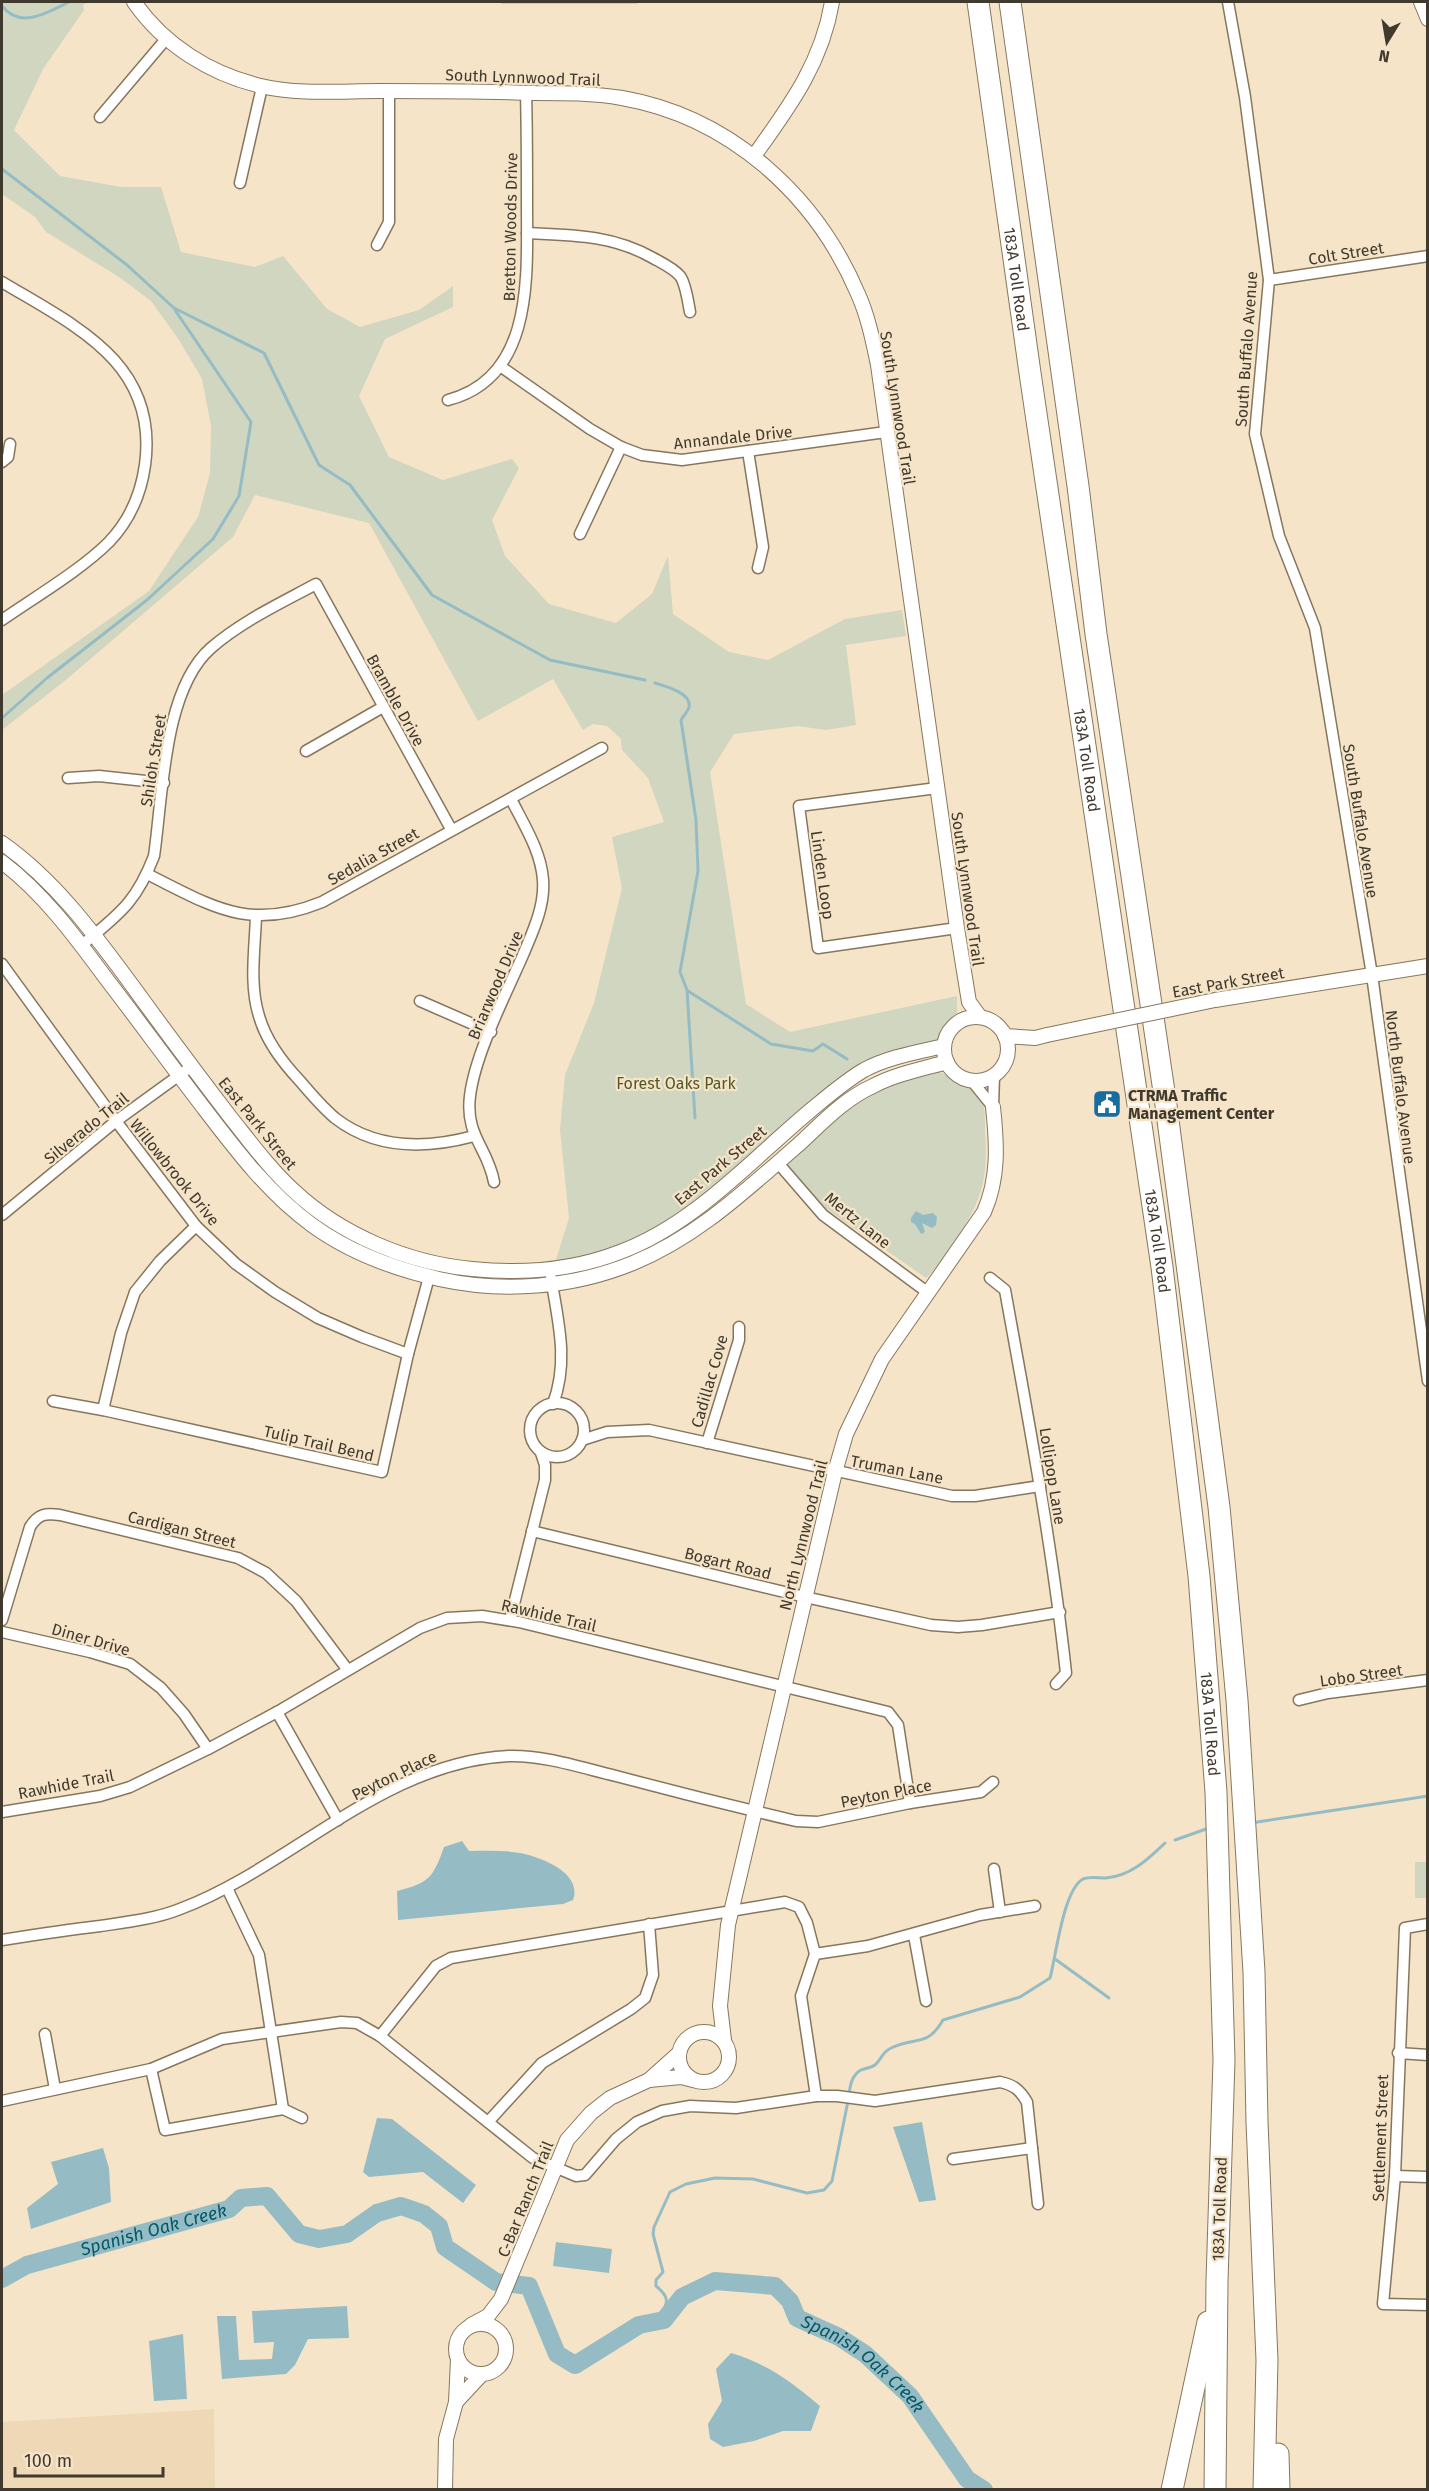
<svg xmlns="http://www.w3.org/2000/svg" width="1429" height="2491" font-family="'Fira Sans',sans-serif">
	<rect width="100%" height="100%" fill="#f6e4c8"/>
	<path fill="#eed8b6" d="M214 2409 215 2489H2V2422Z"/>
	<g fill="#d0d6bf">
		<path d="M2 2H89L83 5 84 10 43 69 14 130 60 176 121 187H161L181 252 255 267 283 256 327 309 360 327 419 310 453 286V307L385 339 359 396 389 457 443 480 512 459 519 468 492 520 505 556 549 604 616 623 652 594 668 556 673 614 729 652 768 660 845 619 902 610 906 636 846 645 856 725 826 730 798 726 734 734 710 772 746 1004 790 1032 957 996V1014L937 1042 878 1060 677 1218 618 1248 581 1259 555 1263 569 1218 560 1130 565 1075 594 1003 622 888 612 837 664 822 648 778 622 750 621 739 607 726 593 724 583 730 553 679 478 721 369 523 255 495 233 537 67 679 2 730V695L149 591 198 517 210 473 211 426 202 379 179 340 151 301 119 277 46 232 35 217 2 194Z"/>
		<path d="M931 1070C942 1071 946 1075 955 1081 963 1086 973 1086 979 1094 986 1103 985 1119 985 1130 989 1184 980 1205 949 1249 942 1259 935 1270 926 1278L824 1207 788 1166 790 1158 855 1101 892 1083Z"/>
		<rect x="1415" y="1862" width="12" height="36"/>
	</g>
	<g fill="#95bcc4">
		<path d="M916 1211 923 1215 933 1213 937 1217 936 1225 932 1228 922 1223 925 1232 921 1234 915 1224 911 1222V1218Z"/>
		<path d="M462 1841 469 1851C486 1851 504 1850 520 1853 541 1857 583 1873 573 1900L563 1904 398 1920 397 1891C429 1883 433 1878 444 1847Z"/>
		<path d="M377 2118 392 2119 476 2185 463 2203 423 2172 369 2177 363 2172Z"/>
		<path d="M922 2122 936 2200 919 2202 893 2127Z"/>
		<path d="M103 2148 109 2168 111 2202 31 2229 27 2208 58 2184 51 2162Z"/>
		<path d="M556 2242 612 2249 609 2273 553 2266Z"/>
		<path d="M347 2306 349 2338 308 2339 295 2365 286 2374 222 2379 217 2316H236L239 2360 272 2359 274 2342 254 2343 252 2311Z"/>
		<path d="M183 2334 187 2399 154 2401 149 2341Z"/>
		<path d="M731 2353C768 2364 792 2382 820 2406L811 2431H783L754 2441 723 2447 710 2439 708 2424 722 2401 716 2369Z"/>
	</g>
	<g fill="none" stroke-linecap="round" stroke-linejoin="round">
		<g stroke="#95bcc4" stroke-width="3">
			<path d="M502 2H637"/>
			<path d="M2 6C21 30 48 12 69 2"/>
			<path d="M2 169 127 265 174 308 264 353 319 465 350 485 432 595 550 660 645 680"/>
			<path d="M655 683C665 686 692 693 689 707 688 711 683 717 681 720L696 820 698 871 680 972 687 990 695 1118"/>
			<path d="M2 718 47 678 147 600 213 539 239 496 251 422 175 310"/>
			<path d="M688 991 771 1044 813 1051 823 1044 847 1059"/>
			<path d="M1251 1823 1428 1796"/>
			<path d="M1175 1840 1209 1828"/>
			<path d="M1055 1959 1109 1998"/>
			<path d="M849 2095C850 2085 852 2075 861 2070 865 2068 871 2068 875 2065 881 2060 882 2052 891 2048 915 2036 927 2048 943 2020L1020 1997 1050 1978C1056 1957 1063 1890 1083 1879 1090 1876 1099 1878 1106 1878 1131 1876 1148 1859 1165 1843"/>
			<path d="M661 2321C665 2303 673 2300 656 2286V2280L663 2272 653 2234 654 2227 670 2192 686 2184 715 2178 753 2179 807 2193 824 2190 832 2181 848 2101"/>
		</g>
		<path stroke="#95bcc4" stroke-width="18" id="s1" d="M2 2279 27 2265 229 2209 241 2198 267 2196 299 2234 319 2239 347 2234 377 2213 401 2206 424 2214 439 2226 445 2247 496 2282 529 2286 557 2354 575 2365 639 2325 664 2320 682 2297 715 2281 775 2286 790 2301 797 2318 839 2337 865 2354 910 2396 967 2479 984 2490"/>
		<g stroke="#87765e" stroke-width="13">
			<g id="minor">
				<path d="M1228 2 1245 97 1269 280 1255 434 1279 536 1315 628 1372 975 1428 1381"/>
				<path d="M100 117 166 39"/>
				<path d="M240 183 262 87"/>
				<path d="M527 233C572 235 613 235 653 258 662 263 673 268 680 276 686 284 688 302 690 312"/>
				<path d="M377 245 389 222V91"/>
				<path d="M1269 280 1428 256"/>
				<path d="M2 282C75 326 159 363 145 465 141 494 130 520 109 542 81 570 35 597 2 620"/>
				<path d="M500 366 590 429 621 447 642 455 682 460 886 432"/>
				<path d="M448 400C534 378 527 276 527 206 527 168 527 130 526 92"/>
				<path d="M748 451 763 547 758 568"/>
				<path d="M2 462 8 457 10 444"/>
				<path d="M580 534 621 447"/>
				<path d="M306 751 383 707"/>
				<path d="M68 778 99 776 164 783"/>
				<path d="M937 788 799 806 818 948 957 928"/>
				<path d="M147 874C212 906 248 932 322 902L602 748"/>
				<path d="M256 916C255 948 249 985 259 1016 266 1041 283 1063 300 1081 311 1094 322 1107 335 1118 376 1150 426 1149 474 1136"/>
				<path d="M82 945C119 914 136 903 154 856 163 795 163 690 211 648 242 621 281 603 316 584L451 829"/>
				<path d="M2 964 116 1121 196 1226 236 1264 275 1292 318 1318 362 1337 408 1354"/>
				<path d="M420 1001 491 1032"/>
				<path d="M972 1081 993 1107"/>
				<path d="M993 1107 994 1076"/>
				<path d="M778 1163 823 1215 927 1292"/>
				<path d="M494 1182C488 1148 465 1136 470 1096 475 1054 506 994 523 955 533 931 545 906 543 880 541 851 524 825 511 799"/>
				<path d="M2 1215 116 1121 192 1066"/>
				<path d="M551 1278C558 1321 569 1361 553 1404"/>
				<path d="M990 1278 1005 1290C1028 1417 1052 1544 1066 1673L1056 1684"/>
				<path d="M53 1401 103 1410 382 1472 408 1354 429 1277"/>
				<circle cx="557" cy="1430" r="27"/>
				<path d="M103 1410 121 1333 135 1292 160 1261 196 1226"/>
				<path d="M582 1440 607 1432 649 1430 952 1496H975L1040 1486"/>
				<path d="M707 1443 739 1340V1327"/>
				<path d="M532 1531 805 1597 931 1625 958 1627 982 1625 1060 1612"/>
				<path d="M2 1620 30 1527C38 1514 45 1513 60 1515L238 1558 266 1573 296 1601 347 1669"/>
				<path d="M510 1620 545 1480V1465L541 1453"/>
				<path d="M2 1632 90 1652 130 1664 161 1688 184 1714 208 1749"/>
				<path d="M1299 1700 1328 1693 1428 1680"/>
				<path d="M277 1712 338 1820"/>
				<path d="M2 1812 100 1796 130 1787 208 1749 277 1712 420 1628 447 1618 482 1616 519 1622 888 1712 898 1725 910 1803"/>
				<path d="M994 1869 1000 1912"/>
				<path d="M1428 1924 1405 1928 1395 2176 1383 2304 1428 2305"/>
				<path d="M914 1935 926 2001"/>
				<path d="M2 1940C34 1935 67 1930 100 1926 127 1922 155 1919 180 1909 293 1866 383 1762 509 1756 544 1755 582 1768 616 1776 676 1792 736 1807 796 1821L818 1822 910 1803 981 1792 993 1782"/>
				<path d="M815 1954 868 1946 980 1915 1035 1906"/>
				<path d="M45 2034 55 2089"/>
				<path d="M380 2036 436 1966 451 1958 785 1902 799 1907 807 1923 815 1954 801 1996 816 2096"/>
				<path d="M1398 2053 1428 2055"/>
				<path d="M151 2069 165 2130 283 2109 259 1955 227 1888"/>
				<path d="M2 2101 151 2069 222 2039 341 2022 357 2023 380 2036 533 2158 576 2176 585 2175 616 2139 637 2122 662 2111 690 2106 736 2108 816 2096H837L875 2101 1000 2082C1014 2085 1020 2090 1027 2102L1038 2204"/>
				<path d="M283 2109 302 2118"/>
				<path d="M488 2122 542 2063 631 2009 645 1998 653 1975 649 1924"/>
				<path d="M953 2159 1032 2148"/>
				<path d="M1395 2176 1428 2177"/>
			</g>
		</g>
		<g stroke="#87765e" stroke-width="16">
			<g id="tertiary">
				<path d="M134 2C164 45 210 74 261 86 298 95 341 91 379 91 431 91 483 91 535 93 564 93 593 93 622 98 730 117 816 195 858 294 868 316 873 341 878 365L957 928 969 1002 980 1017"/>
				<path d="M1421 2 1428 19"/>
				<path d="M754 156C789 107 822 63 832 2"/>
				<path d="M2 843C56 881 95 935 134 988 166 1032 198 1075 231 1118 251 1143 270 1169 294 1191 341 1235 408 1263 472 1269 521 1274 574 1270 620 1252 695 1224 751 1160 811 1110 828 1096 845 1081 864 1070 888 1057 918 1052 944 1046"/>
				<path d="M2 862C43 893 74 935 105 977 138 1020 170 1064 203 1107 235 1149 269 1194 312 1225 349 1252 395 1269 439 1279 502 1293 572 1288 633 1263 697 1237 746 1190 798 1145 821 1124 844 1099 873 1086 896 1074 922 1069 947 1062"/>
				<path d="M1215 1000 1428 966"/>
				<circle cx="976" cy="1049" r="32"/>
				<path d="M1005 1036 1035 1038 1047 1035"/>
				<circle cx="704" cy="2057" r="25"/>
				<path d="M724 2040 720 2006 728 1925 835 1472 846 1434 882 1359 984 1212C999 1178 997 1144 993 1107"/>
				<path d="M649 2080 681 2077 693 2080"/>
				<circle cx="481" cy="2349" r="25"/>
				<path d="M471 2325 488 2316 501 2299 567 2140 591 2113 610 2098 649 2080 678 2054"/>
				<path d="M456 2402 482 2374"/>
				<path d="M445 2490 446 2439 456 2402 458 2359"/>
			</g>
		</g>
		<g stroke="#87765e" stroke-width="23">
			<g id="motorway">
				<path id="s2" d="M978 2 1030 373 1162 1267 1199 1576 1216 1792 1224 2060 1217 2281 1215 2490"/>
				<path d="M1010 2 1078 486 1096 634 1166 1105 1219 1507 1237 1700 1254 1972 1257 2122 1267 2360 1264 2490"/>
				<path d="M1278 2454 1279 2490"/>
				<path d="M1172 2490 1208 2322"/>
			</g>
		</g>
		<use href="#minor" stroke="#fff" stroke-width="10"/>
		<use href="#tertiary" stroke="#fff" stroke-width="14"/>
		<use href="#motorway" stroke="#fff" stroke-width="21"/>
		<g stroke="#87765e" stroke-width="16" stroke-linecap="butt">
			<path id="tertiary-bridge" d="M1047 1035 1215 1000"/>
		</g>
		<use href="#tertiary-bridge" stroke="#fff" stroke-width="14"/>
	</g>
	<defs>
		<g id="civic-square" transform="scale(1.5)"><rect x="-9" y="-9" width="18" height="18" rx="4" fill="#186d9e" stroke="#f6e4c8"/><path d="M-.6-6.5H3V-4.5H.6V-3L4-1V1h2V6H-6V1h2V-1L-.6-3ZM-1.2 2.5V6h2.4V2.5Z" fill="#fff"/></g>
	</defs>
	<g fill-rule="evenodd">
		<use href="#civic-square" x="1107" y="1104"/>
	</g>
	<g text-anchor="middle" stroke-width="4.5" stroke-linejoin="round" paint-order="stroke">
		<g font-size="16" fill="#40392e" stroke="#f6e4c8">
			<text transform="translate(523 77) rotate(2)" y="6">South Lynnwood Trail</text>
			<text transform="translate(510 227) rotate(-89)" y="6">Bretton Woods Drive</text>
			<text transform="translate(1346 253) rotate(-9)" y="6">Colt Street</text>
			<text dy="6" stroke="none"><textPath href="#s2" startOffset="280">183A Toll Road</textPath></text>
			<text transform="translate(1246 349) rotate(-86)" y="6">South Buffalo Avenue</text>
			<text transform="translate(898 408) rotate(81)" y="6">South Lynnwood Trail</text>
			<text transform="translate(733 437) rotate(-6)" y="6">Annandale Drive</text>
			<text transform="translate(396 700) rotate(61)" y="6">Bramble Drive</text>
			<text transform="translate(153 760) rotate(-81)" y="6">Shiloh Street</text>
			<text dy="6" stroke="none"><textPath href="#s2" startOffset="766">183A Toll Road</textPath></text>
			<text transform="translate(1361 821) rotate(81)" y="6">South Buffalo Avenue</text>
			<text transform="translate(373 856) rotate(-29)" y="6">Sedalia Street</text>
			<text transform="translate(823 875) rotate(82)" y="6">Linden Loop</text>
			<text transform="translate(968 889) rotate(82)" y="6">South Lynnwood Trail</text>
			<text transform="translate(1228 982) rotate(-10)" y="6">East Park Street</text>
			<text transform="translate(495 985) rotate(-67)" y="6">Briarwood Drive</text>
			<text transform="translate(1401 1087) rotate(83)" y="6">North Buffalo Avenue</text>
			<text transform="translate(258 1123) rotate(51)" y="6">East Park Street</text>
			<text transform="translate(86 1128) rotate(-39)" y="6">Silverado Trail</text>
			<text transform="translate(720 1165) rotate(-40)" y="6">East Park Street</text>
			<text transform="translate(175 1172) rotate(51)" y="6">Willowbrook Drive</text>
			<text transform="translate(858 1220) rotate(39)" y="6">Mertz Lane</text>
			<text dy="6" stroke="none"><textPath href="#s2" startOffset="1252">183A Toll Road</textPath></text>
			<text transform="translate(709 1381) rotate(-74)" y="6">Cadillac Cove</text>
			<text transform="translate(319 1443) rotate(13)" y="6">Tulip Trail Bend</text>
			<text transform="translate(897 1469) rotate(11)" y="6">Truman Lane</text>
			<text transform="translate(1053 1476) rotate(81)" y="6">Lollipop Lane</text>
			<text transform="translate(182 1529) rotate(14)" y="6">Cardigan Street</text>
			<text transform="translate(803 1535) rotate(-76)" y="6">North Lynnwood Trail</text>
			<text transform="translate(728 1563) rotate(14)" y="6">Bogart Road</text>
			<text transform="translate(549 1615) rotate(13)" y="6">Rawhide Trail</text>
			<text transform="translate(91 1639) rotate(16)" y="6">Diner Drive</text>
			<text transform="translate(1361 1675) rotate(-8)" y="6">Lobo Street</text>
			<text dy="6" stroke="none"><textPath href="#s2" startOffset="1738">183A Toll Road</textPath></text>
			<text transform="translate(394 1775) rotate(-26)" y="6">Peyton Place</text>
			<text transform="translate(66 1784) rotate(-11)" y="6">Rawhide Trail</text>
			<text transform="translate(886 1793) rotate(-11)" y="6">Peyton Place</text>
			<text transform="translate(1380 2138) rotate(-88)" y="6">Settlement Street</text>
			<text transform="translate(525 2199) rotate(-68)" y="6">C-Bar Ranch Trail</text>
			<text transform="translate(1219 2209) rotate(-88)" y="6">183A Toll Road</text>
		</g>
		<g font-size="16" fill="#505a28" stroke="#f6e4c8">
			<text x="676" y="1089">Forest Oaks Park</text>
		</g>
		<g font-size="16" font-weight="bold" fill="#40392e" stroke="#f6e4c8" text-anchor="start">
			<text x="1128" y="1101">CTRMA Traffic<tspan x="1128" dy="18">Management Center</tspan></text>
		</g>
		<g font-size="18" font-style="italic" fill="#055966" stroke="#f6e4c8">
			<text dy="6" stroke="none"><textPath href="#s1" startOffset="160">Spanish Oak Creek</textPath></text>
			<text dy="6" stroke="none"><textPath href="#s1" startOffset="1044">Spanish Oak Creek</textPath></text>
		</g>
	</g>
	<rect width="1429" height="2491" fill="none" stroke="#40392e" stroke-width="6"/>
	<g transform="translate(1387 42) rotate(191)" stroke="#f6e4c8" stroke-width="4.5" paint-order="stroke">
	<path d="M0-4.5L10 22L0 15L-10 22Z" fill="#40392e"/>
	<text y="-9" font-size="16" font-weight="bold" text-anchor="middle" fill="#40392e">N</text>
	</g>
	<path d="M15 2467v9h148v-9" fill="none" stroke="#40392e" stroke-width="3"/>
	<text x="24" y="2467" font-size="18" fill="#40392e" stroke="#f6e4c8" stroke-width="4.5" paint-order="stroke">100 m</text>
</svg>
